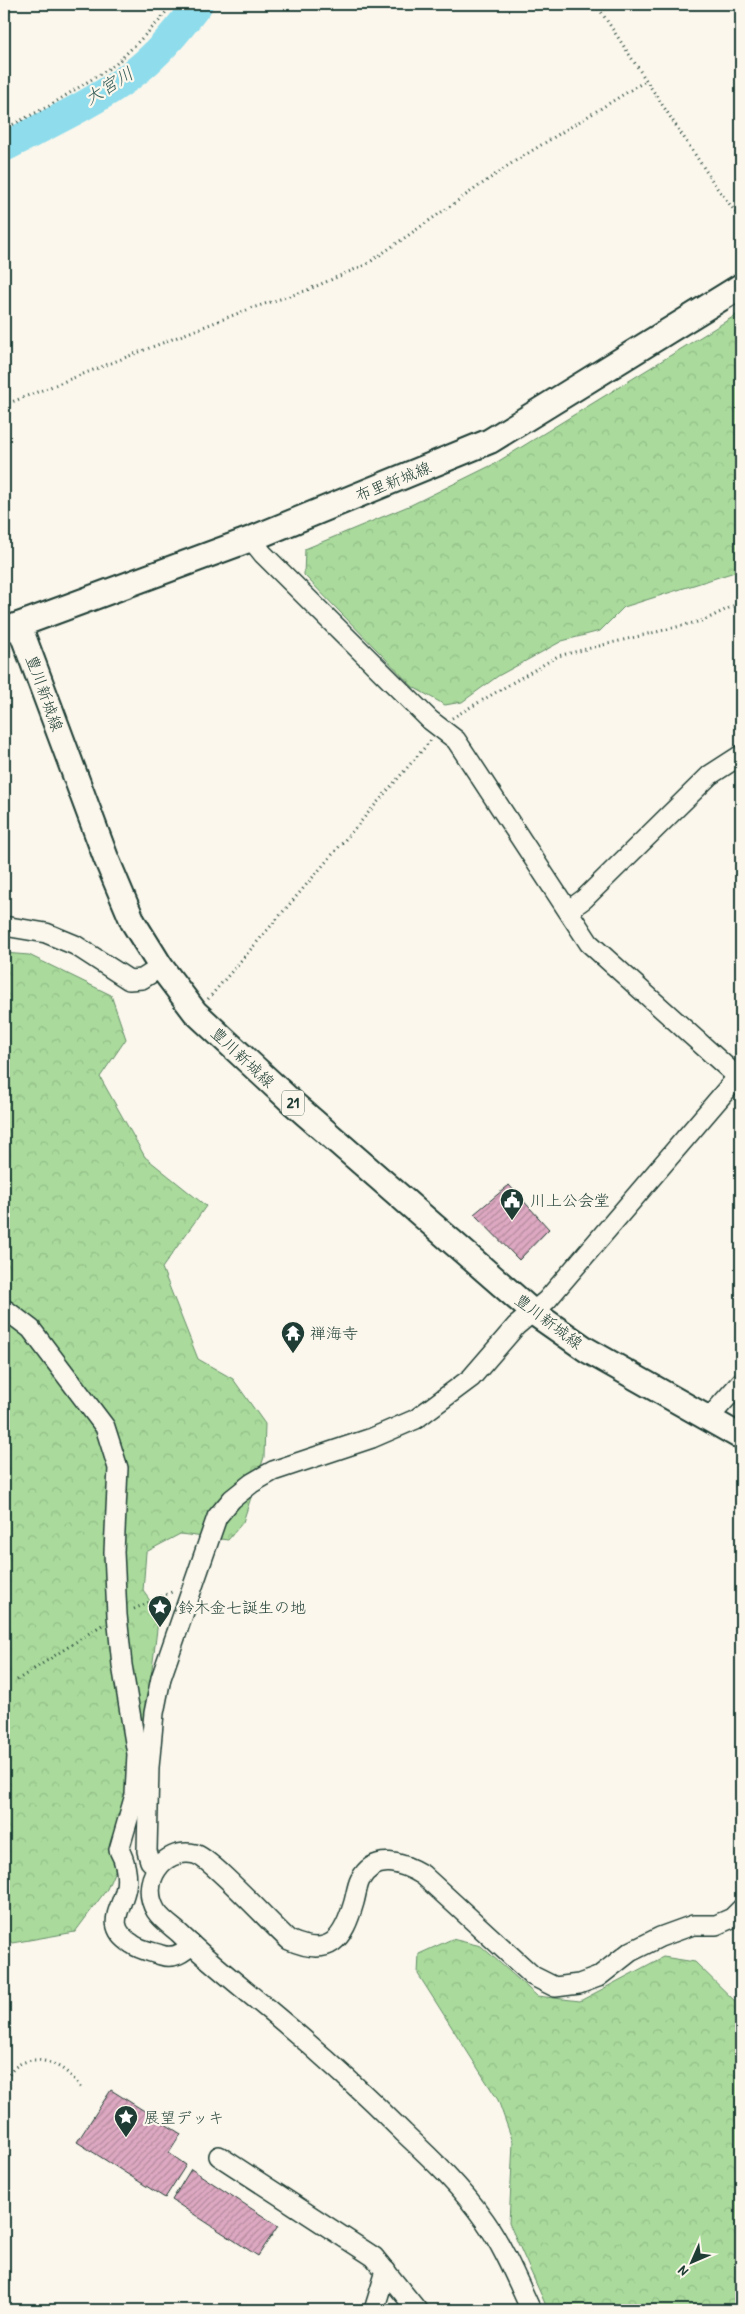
<svg xmlns="http://www.w3.org/2000/svg" width="745" height="2314" font-family="'Patrick Hand','Klee One',sans-serif">
	<defs>
		<pattern id="forest-crowns" width="20" height="18" patternUnits="userSpaceOnUse" patternTransform="scale(1.25)"><rect width="20" height="18" fill="#aadb9c"/><path d="M2 6a3 3 0 1 1 6 0M12 15a3 3 0 1 1 6 0" fill="none" stroke="#92bd87"/></pattern>
		<pattern id="building-hatch" width="6" height="6" patternUnits="userSpaceOnUse" patternTransform="scale(1.25)"><rect width="6" height="6" fill="#dda8c1"/><path d="M-1 1l2-2M0 6l6-6M5 7l2-2" fill="none" stroke="#b38a9e"/></pattern>
	</defs>
	<rect width="100%" height="100%" fill="#fbf7ec"/>
	<filter id="ink" filterUnits="userSpaceOnUse"><feTurbulence type="fractalNoise" baseFrequency=".02" numOctaves="2"/><feDisplacementMap in="SourceGraphic" scale="10" xChannelSelector="R" yChannelSelector="G"/><feConvolveMatrix kernelMatrix="1 2 1 2 8 2 1 2 1" color-interpolation-filters="sRGB"/></filter>
	<g filter="url(#ink)">
		<g fill="url(#forest-crowns)" stroke="#648c68">
			<path d="M741 312V570L624 607 600 631 562 641 498 676 462 702 445 705 413 687 304 575 305 549 411 505 494 464Z"/>
			<path d="M4 953 29 955 111 995 126 1039 100 1077 145 1157 206 1206 162 1268 198 1359 233 1379 265 1424 264 1457 243 1522 228 1540 180 1534 146 1552 143 1591 159 1613 132 1831 107 1889 75 1932 12 1943 4 1933Z"/>
			<path d="M452 1939 481 1946 537 1996 580 2001 663 1957 695 1962 741 2007V2310H548L509 2223 513 2142 498 2100 418 1974 419 1954Z"/>
		</g>
		<g fill="none" stroke-linecap="round" stroke-linejoin="round">
			<path stroke="#8edcec" stroke-width="30" d="M4 147C44 126 94 103 130 76 157 56 178 30 198 4"/>
		</g>
		<g fill="url(#building-hatch)" stroke="#1f3d34">
			<path d="M509 1185 549 1229 519 1260 474 1214Z"/>
			<path d="M111 2090 181 2134 169 2153 186 2165 165 2198 77 2142Z"/>
			<path d="M191 2169 278 2226 258 2256 172 2200Z"/>
		</g>
		<g fill="none" stroke-linecap="round" stroke-linejoin="round">
			<g stroke="#1f3d34" stroke-width="22">
				<g id="minor">
					<path d="M251 539 263 554 430 720 456 740 589 943 741 1080"/>
					<path d="M569 910 584 899 710 775 741 755"/>
					<path d="M4 926 46 933 75 945 129 980 142 979 161 967"/>
					<path d="M4 1310H6L31 1329 105 1427 118 1468 114 1552 117 1615 122 1665 137 1754 135 1795 119 1850C125 1860 128 1875 126 1887 122 1910 103 1925 132 1944 140 1950 152 1952 161 1955 173 1959 184 1953 191 1944"/>
					<path d="M708 1419 741 1382"/>
					<path d="M157 1867 150 1861 147 1851 149 1767 154 1713 161 1678 217 1517 232 1499 252 1483 273 1471 372 1438 416 1419 471 1378 516 1326 547 1300 741 1073"/>
					<path d="M219 2156 374 2257 417 2310"/>
					<path d="M374 2310 386 2271"/>
					<path d="M531 2310C517 2280 504 2248 485 2221 462 2188 433 2160 404 2133 361 2090 316 2049 269 2010 239 1985 207 1960 178 1932 171 1926 161 1919 156 1911 139 1883 162 1847 195 1854 211 1858 272 1925 289 1940 330 1958 343 1940 354 1902 356 1895 357 1886 360 1880 375 1852 403 1863 423 1875L533 1976 555 1987 579 1984 598 1977 630 1952 660 1937 693 1925H716L732 1918 741 1909"/>
				</g>
			</g>
			<g stroke="#1f3d34" stroke-width="28">
				<g id="major">
					<path d="M19 625 106 858 133 922 161 967 195 1012 294 1104 534 1313 587 1350 741 1437"/>
					<path d="M5 630 251 539 490 441 741 286"/>
				</g>
			</g>
			<g stroke="#1f3d34" stroke-width="3" stroke-dasharray="1 4" stroke-linecap="butt">
				<path d="M596 4 717 188 741 219"/>
				<path d="M4 129 49 106 116 64 159 21 172 4"/>
				<path d="M4 405 249 309 305 291 367 264 512 163 647 80"/>
				<path d="M452 718 558 656 705 620 741 602"/>
				<path d="M208 999 431 740"/>
				<path d="M134 1609 174 1591"/>
				<path d="M17 1680 102 1625"/>
				<path d="M4 2083C8 2075 13 2067 22 2063 43 2053 71 2070 81 2089"/>
				<path d="M4 2098 9 2100"/>
			</g>
			<use href="#minor" stroke="#fbf7ec" stroke-width="19"/>
			<use href="#major" stroke="#fbf7ec" stroke-width="24"/>
		</g>
	</g>
	<defs>
		<g id="civic-pin" transform="scale(1.25)"><path d="M0 17L-7.5 6A9.5 9.5 0 1 1 7.5 6Z" fill="#1f3d34" stroke="#fbf7ec"/><path d="M-.6-6.5H3V-4.5H.6V-3L4-1V1h2V6H-6V1h2V-1L-.6-3ZM-1.2 2.5V6h2.4V2.5Z" fill="#fff"/></g>
		<g id="temple-pin" transform="scale(1.25)"><path d="M0 17L-7.5 6A9.5 9.5 0 1 1 7.5 6Z" fill="#1f3d34" stroke="#fbf7ec"/><path d="M0-6L5-2H3V0L6.5 2.5H4V6H1.5V3h-3V6H-4V2.5H-6.5L-3 0V-2H-5Z" fill="#fff"/></g>
		<g id="sight-pin" transform="scale(1.25)"><path d="M0 17L-7.5 6A9.5 9.5 0 1 1 7.5 6Z" fill="#1f3d34" stroke="#fbf7ec"/><path d="M0-6L1.8-2.2L6-1.7L2.9 1.2L3.7 5.4L0 3.3L-3.7 5.4L-2.9 1.2L-6-1.7L-1.8-2.2Z" fill="#fff"/></g>
	</defs>
	<g fill-rule="evenodd">
		<use href="#civic-pin" x="512" y="1200"/>
		<use href="#temple-pin" x="293" y="1333"/>
		<use href="#sight-pin" x="160" y="1607"/>
		<use href="#sight-pin" x="126" y="2117"/>
	</g>
	<g text-anchor="middle" stroke-width="4.5" stroke-linejoin="round" paint-order="stroke">
		<rect fill="#fbf7ec" stroke="#61756b" stroke-width="1" x="282" y="1090.5" width="22" height="25" rx="4"/>
		<g font-size="15" font-weight="bold" fill="#1f3d34">
			<text x="293" y="1108">21</text>
		</g>
		<g font-size="16" fill="#1f3d34" stroke="#fbf7ec">
			<text transform="translate(393 481) rotate(-22)" y="6">布里新城線</text>
			<text transform="translate(45 693) rotate(70)" y="6">豊川新城線</text>
			<text transform="translate(243 1057) rotate(43)" y="6">豊川新城線</text>
			<text transform="translate(549 1321) rotate(37)" y="6">豊川新城線</text>
		</g>
		<g font-size="16" fill="#1f3d34" stroke="#fbf7ec" text-anchor="start">
			<text x="530" y="1206">川上公会堂</text>
			<text x="310" y="1339">禅海寺</text>
			<text x="178" y="1613">鈴木金七誕生の地</text>
			<text x="144" y="2123">展望デッキ</text>
		</g>
		<g font-size="18" font-style="italic" fill="#355d59" stroke="#fbf7ec">
			<text transform="translate(109 86) rotate(-32)" y="6">大宮川</text>
		</g>
	</g>
	<rect width="745" height="2314" fill="none" stroke="#fbf7ec" stroke-width="20"/>
	<rect x="10" y="10" width="725" height="2294" fill="none" stroke="#1f3d34" stroke-width="2" filter="url(#ink)"/>
	<g transform="translate(692 2262) rotate(225)" stroke="#fbf7ec" stroke-width="4" paint-order="stroke">
	<path d="M0-4L9 19L0 12L-9 19Z" fill="#1f3d34"/>
	<text y="-8" font-size="14" font-weight="bold" text-anchor="middle" fill="#1f3d34">N</text>
	</g>
</svg>
